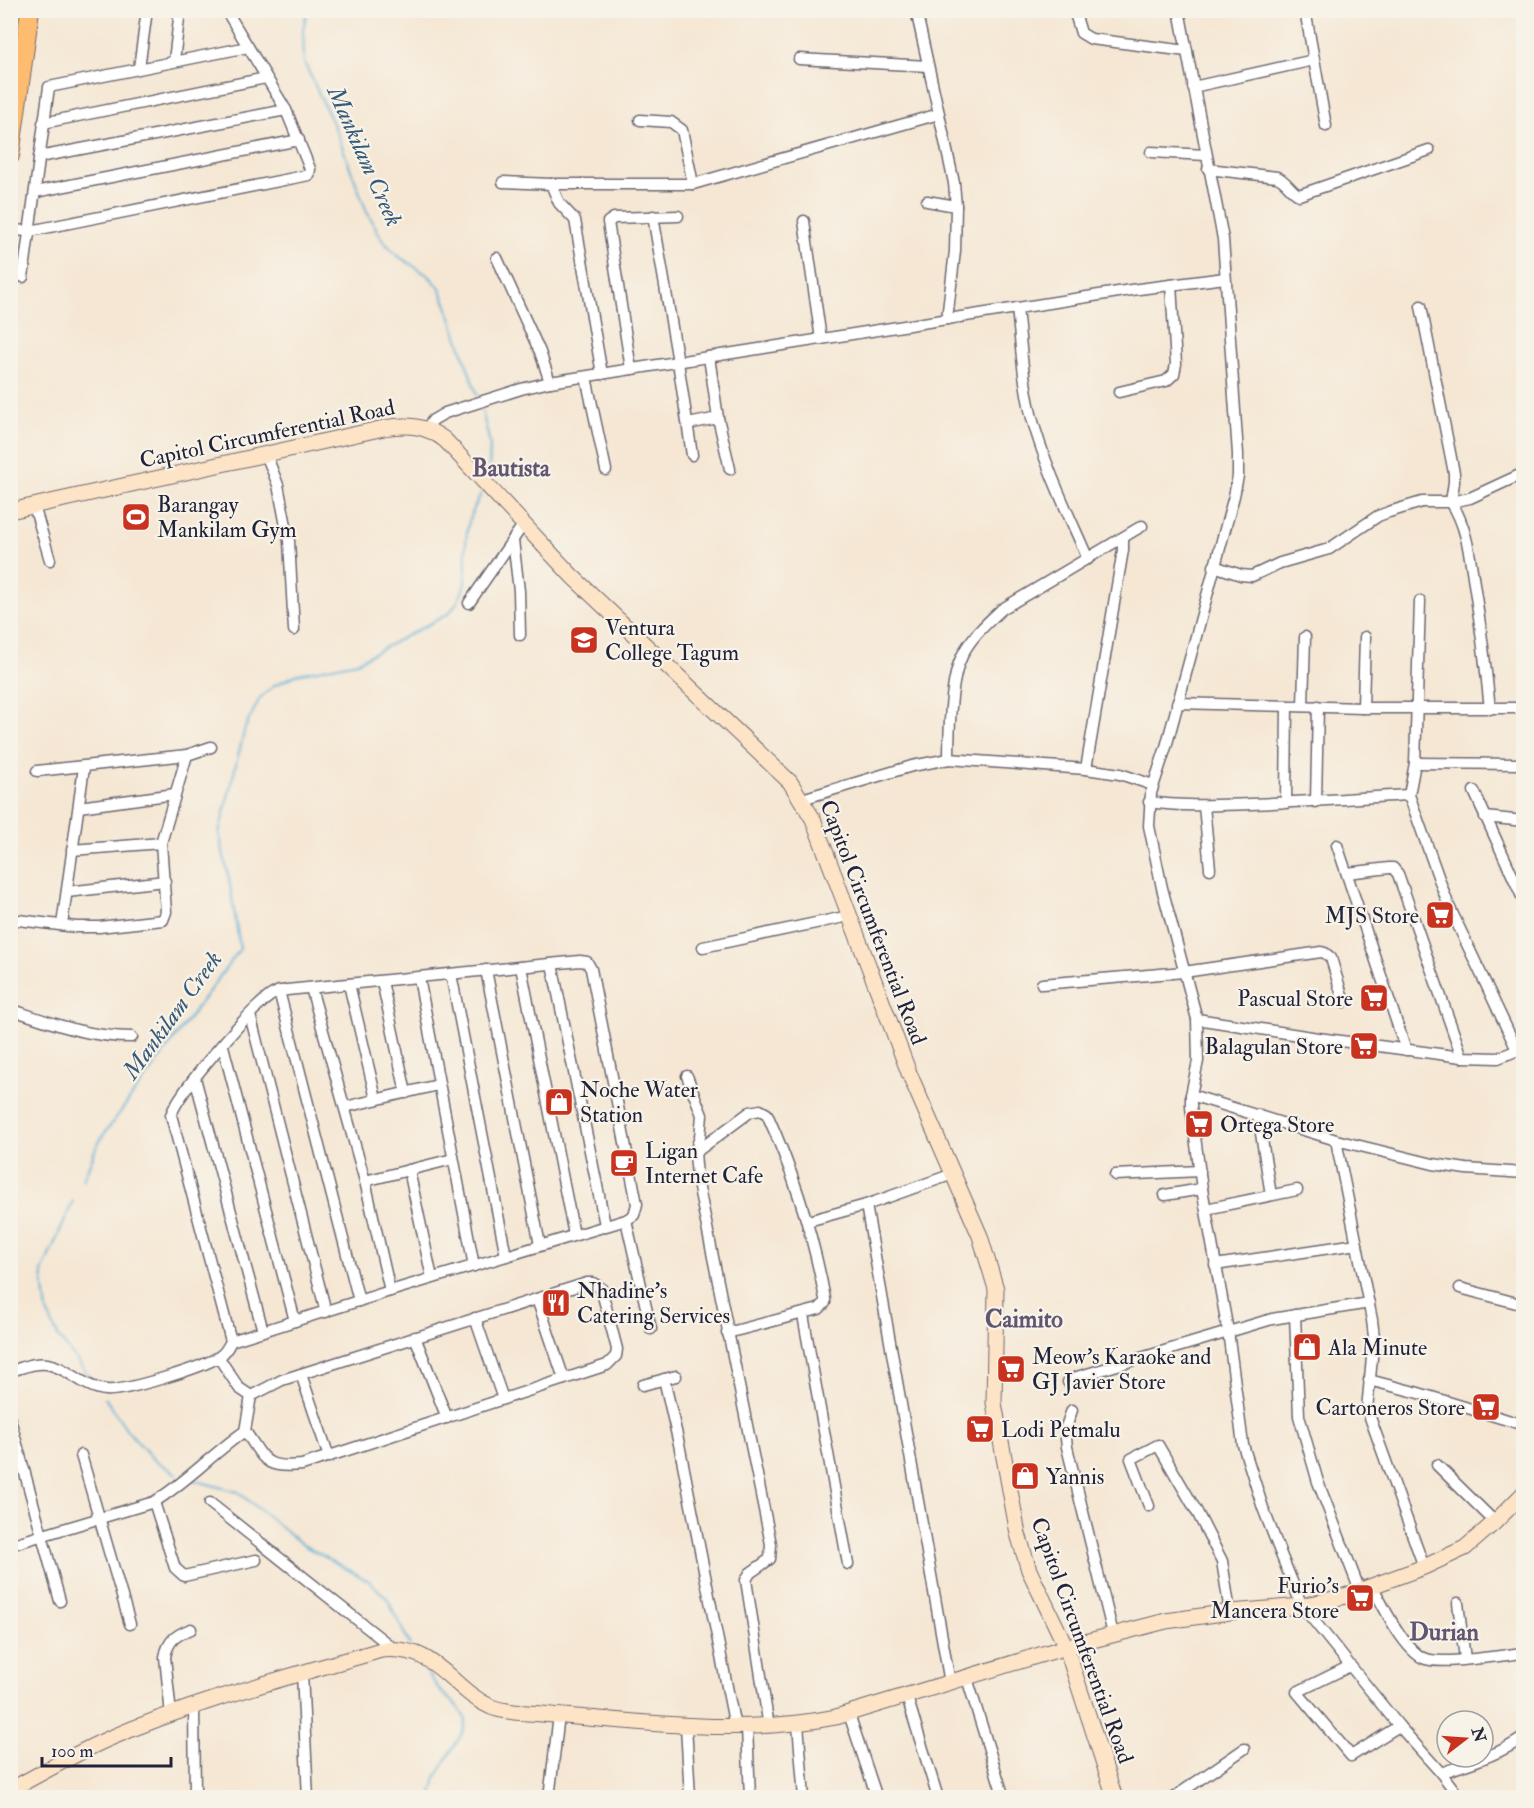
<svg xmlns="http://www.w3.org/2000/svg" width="1534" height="1808" font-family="'IM FELL Double Pica',serif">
	<rect width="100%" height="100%" fill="#f7f3e8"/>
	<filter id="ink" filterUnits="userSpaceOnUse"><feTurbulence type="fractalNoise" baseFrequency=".0167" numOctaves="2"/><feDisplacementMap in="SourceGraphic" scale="12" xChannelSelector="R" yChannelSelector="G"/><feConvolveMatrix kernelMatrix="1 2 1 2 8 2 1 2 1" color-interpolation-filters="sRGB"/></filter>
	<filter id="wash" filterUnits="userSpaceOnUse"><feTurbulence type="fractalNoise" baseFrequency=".008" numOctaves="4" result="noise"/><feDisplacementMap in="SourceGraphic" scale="24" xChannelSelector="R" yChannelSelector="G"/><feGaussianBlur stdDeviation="1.35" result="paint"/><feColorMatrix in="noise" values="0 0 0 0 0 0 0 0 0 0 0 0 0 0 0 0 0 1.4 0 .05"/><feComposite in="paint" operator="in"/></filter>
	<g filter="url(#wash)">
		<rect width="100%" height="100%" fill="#f5e7d4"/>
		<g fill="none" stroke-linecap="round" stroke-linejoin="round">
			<g stroke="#59aed5" stroke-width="2">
				<path d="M308 10 303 28 304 62 335 128 367 212 383 241 398 256 429 276 439 287 446 303 477 395"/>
				<path d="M482 410 490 444 489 472"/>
				<path d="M83 1180 99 1141 240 949 229 879 219 833 245 728 260 698 275 685 298 674 357 662 448 614C478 582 459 558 469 522 472 512 477 501 482 492"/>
				<path d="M73 1201 42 1272 47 1312 59 1338 94 1382"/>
				<path d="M105 1398 127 1430 153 1459 178 1475"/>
				<path d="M193 1480 238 1492 303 1545 369 1581 387 1598 410 1645"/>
				<path d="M421 1664 441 1692 459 1708 466 1720 464 1730 436 1777 431 1798"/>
			</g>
		</g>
	</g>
	<g filter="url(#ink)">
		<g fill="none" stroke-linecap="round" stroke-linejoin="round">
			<g stroke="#6c6771" stroke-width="13">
				<g id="street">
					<path d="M1074 10 1081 33 1091 39 1187 51"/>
					<path d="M1179 10 1223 239 1238 454V476L1234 496 1166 747 1151 793 1149 826 1162 888 1197 1019 1198 1061 1191 1095V1107L1202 1189 1228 1331 1243 1445 1263 1508 1282 1557 1302 1606 1399 1726 1441 1773 1460 1798"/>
					<path d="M1305 10 1326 126"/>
					<path d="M799 59 928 66"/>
					<path d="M174 61 180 10"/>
					<path d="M139 68 147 10"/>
					<path d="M1193 87 1314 60"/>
					<path d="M939 114 954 183 956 206"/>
					<path d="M640 120 671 122 682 130 693 184"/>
					<path d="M43 123 266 78"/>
					<path d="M1151 152 1206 155"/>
					<path d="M39 157 286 110"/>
					<path d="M1208 169 1277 177C1287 181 1290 191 1299 195L1429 150"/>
					<path d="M503 182 551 184 559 203 575 220 602 374"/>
					<path d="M551 184H693L939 114 916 10"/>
					<path d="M35 192 299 140"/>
					<path d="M927 201 956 206 955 251 947 319"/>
					<path d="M653 216 678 362 692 455"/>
					<path d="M804 221 821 339"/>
					<path d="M10 230 30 231 309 175 310 169 286 110 226 10"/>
					<path d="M497 258 540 352 550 382"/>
					<path d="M23 277 49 87 248 47"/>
					<path d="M1421 306 1454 473V482L1451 502C1468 528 1470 559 1475 590 1481 629 1486 669 1490 709"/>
					<path d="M1017 308C1021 345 1023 382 1032 418 1045 466 1068 513 1088 559"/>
					<path d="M709 357 718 418 730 469"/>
					<path d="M631 369 608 222 614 218 678 216"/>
					<path d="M586 377 606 470"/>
					<path d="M1119 392 1166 381 1174 374 1176 364 1171 285"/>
					<path d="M688 424 718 418"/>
					<path d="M426 429 433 420 445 413 521 389 550 382 1131 290 1225 278"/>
					<path d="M266 454 278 485 289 541 294 630"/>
					<path d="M34 506 50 560"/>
					<path d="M513 540 519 591 520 635"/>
					<path d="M1214 566 1241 575 1252 576 1280 563 1329 549 1378 516 1389 512 1422 502H1451L1470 498 1524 473"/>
					<path d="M1420 601 1415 763 1409 795 1448 904 1517 1050"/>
					<path d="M469 603 523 525"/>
					<path d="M1177 703 1363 708H1524"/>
					<path d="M1303 706 1305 637"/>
					<path d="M1363 708 1365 637"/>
					<path d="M949 759C949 732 950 680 962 656 970 638 988 622 1002 609L1142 526"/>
					<path d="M1415 763 1520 764"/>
					<path d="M1086 769 1123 550V538"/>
					<path d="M37 771 187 755 211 747"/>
					<path d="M1474 791 1524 901"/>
					<path d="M802 799 912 766 949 759 1086 769 1120 774 1153 785"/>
					<path d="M1149 802C1183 807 1217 805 1251 804 1304 802 1356 798 1409 795"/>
					<path d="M1316 802 1318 706"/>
					<path d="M1286 803 1287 706"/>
					<path d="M1204 806 1210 869"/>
					<path d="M79 807 175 794"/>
					<path d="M1485 817 1524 821"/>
					<path d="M1337 845 1406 1050"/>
					<path d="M72 850 161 843"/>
					<path d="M1347 873 1389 868H1393L1398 874 1462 1057"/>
					<path d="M67 892 165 881"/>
					<path d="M10 919 76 927H99L163 920 166 912 161 843 187 755"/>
					<path d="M62 925 84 767"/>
					<path d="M703 947 849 916"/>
					<path d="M552 964 605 1225"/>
					<path d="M521 967 574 1235"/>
					<path d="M486 970 540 1245"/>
					<path d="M451 974 506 1256"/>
					<path d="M419 978 474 1266"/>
					<path d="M382 981 406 1093"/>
					<path d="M349 984 376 1099"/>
					<path d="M1042 984 1184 972 1321 952 1325 953 1331 958 1344 1002"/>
					<path d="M311 988 365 1181 390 1291"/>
					<path d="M279 991 359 1301"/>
					<path d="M10 1009C52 1023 87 1037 132 1037"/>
					<path d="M250 1015 326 1312"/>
					<path d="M1197 1019 1318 1038 1462 1057 1498 1058 1523 1048"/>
					<path d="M223 1046 295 1321"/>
					<path d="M687 1076 702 1115 700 1137 695 1152 697 1178 771 1544 770 1559 750 1573 746 1580 769 1727"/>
					<path d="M195 1078 263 1331"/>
					<path d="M1191 1095 1336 1140 1433 1164 1466 1169 1524 1173"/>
					<path d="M345 1107 438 1085"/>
					<path d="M1258 1115 1271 1195"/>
					<path d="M1336 1140 1372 1320 1374 1337 1367 1409 1424 1567"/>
					<path d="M696 1152 750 1112 760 1110 767 1114C794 1174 813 1234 825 1299V1303L819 1309 727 1333"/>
					<path d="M409 1170 432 1278"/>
					<path d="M1115 1175 1200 1171"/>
					<path d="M365 1181 453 1159"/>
					<path d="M1165 1195 1202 1189"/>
					<path d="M866 1205 950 1683"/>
					<path d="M1206 1209 1297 1190"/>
					<path d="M626 1220 651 1329"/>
					<path d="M808 1221 866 1205 953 1174"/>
					<path d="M1215 1265 1357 1244"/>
					<path d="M1460 1288 1524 1305"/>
					<path d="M537 1299 564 1379"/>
					<path d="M803 1315 848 1564"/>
					<path d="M1295 1315 1299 1416 1318 1482 1360 1591"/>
					<path d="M475 1318 503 1399"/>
					<path d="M415 1337 447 1418"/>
					<path d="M219 1358 239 1388 251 1396"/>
					<path d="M10 1371C22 1368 34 1362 47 1364 68 1367 83 1388 106 1390 124 1392 205 1367 220 1356 226 1352 228 1347 231 1341L171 1115C179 1091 248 1012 270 996 275 992 280 991 287 990L580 961 587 962 591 969 637 1204 634 1215 626 1220 390 1291 231 1341"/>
					<path d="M301 1374 329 1457"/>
					<path d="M664 1379 679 1444 735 1727"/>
					<path d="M1369 1380 1415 1392 1524 1425"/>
					<path d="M1068 1382 1077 1377 1272 1319 1369 1303"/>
					<path d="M643 1385 676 1376"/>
					<path d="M1072 1410 1065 1430 1067 1447 1113 1634"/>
					<path d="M10 1419 60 1601"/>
					<path d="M245 1431C265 1460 264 1469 302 1465L607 1365 616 1356 617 1349 601 1288 593 1283H587L282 1380 251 1396"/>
					<path d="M81 1455 130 1624"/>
					<path d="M1437 1465 1495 1522"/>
					<path d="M154 1502 175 1568 184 1576 256 1560"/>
					<path d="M210 1503 394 1649"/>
					<path d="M1149 1506 1131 1459 1158 1445 1197 1512 1222 1561 1230 1612"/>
					<path d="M10 1545 154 1502C187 1482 213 1453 245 1431L251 1396"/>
					<path d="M1373 1587C1383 1606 1403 1648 1423 1658 1440 1666 1502 1655 1524 1653"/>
					<path d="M1458 1603 1465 1659"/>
					<path d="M1350 1666 1297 1692 1351 1756 1399 1726"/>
					<path d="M302 1673 308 1798"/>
					<path d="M967 1678 1004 1798"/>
					<path d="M907 1697 938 1798"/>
					<path d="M194 1707 195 1794"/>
					<path d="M849 1714 877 1798"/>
					<path d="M171 1715 165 1657C168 1640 176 1635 191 1629"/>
					<path d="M798 1724 804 1798"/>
					<path d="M686 1725 690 1798"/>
					<path d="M747 1727 750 1798"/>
					<path d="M1441 1773C1470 1763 1499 1755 1524 1737"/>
					<path d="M549 1798 559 1715"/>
					<path d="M1173 1798 1244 1749"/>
				</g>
			</g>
			<g stroke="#6c6771" stroke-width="17">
				<g id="secondary">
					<path d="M10 511 384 428C407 424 426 425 445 440L572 576 790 782 813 819 909 1073 980 1236 996 1289 994 1403 1018 1534 1029 1570 1066 1647 1115 1798"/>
					<path d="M10 1790C42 1773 74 1754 108 1739 196 1701 289 1677 381 1650 438 1645 448 1687 491 1707 498 1710 507 1711 514 1712 621 1719 730 1738 836 1717L1066 1647 1166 1621 1230 1612 1302 1606 1342 1597 1424 1567 1465 1548 1495 1522 1524 1493"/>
				</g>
			</g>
			<g stroke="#6c6771" stroke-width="20">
				<path id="highway" d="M10 156 30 10"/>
			</g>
			<use href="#street" stroke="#fff" stroke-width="10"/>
			<use href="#secondary" stroke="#fee4c6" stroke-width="15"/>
			<use href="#highway" stroke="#fdbc70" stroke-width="18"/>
		</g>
	</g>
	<defs>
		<g id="stadium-square" transform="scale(1.5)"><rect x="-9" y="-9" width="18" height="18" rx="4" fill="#c8321e" stroke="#f7f3e8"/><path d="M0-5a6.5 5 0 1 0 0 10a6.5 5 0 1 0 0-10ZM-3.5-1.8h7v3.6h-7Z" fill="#fff"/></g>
		<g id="university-square" transform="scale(1.5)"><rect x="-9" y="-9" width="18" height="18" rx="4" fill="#c8321e" stroke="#f7f3e8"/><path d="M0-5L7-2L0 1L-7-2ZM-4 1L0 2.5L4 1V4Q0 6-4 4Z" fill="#fff"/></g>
		<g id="supermarket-square" transform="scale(1.5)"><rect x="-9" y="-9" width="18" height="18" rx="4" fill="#c8321e" stroke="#f7f3e8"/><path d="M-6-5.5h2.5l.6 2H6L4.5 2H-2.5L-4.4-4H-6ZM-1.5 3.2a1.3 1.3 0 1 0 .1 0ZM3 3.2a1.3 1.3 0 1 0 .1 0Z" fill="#fff"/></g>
		<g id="shop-square" transform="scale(1.5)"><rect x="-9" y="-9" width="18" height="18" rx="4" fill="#c8321e" stroke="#f7f3e8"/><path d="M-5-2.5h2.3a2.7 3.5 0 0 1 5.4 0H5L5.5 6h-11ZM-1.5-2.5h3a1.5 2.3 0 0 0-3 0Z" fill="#fff"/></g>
		<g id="cafe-square" transform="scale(1.5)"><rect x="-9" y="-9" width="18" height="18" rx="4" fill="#c8321e" stroke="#f7f3e8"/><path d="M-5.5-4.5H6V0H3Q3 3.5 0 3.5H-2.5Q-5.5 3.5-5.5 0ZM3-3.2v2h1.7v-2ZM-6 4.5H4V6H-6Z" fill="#fff"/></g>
		<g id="restaurant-square" transform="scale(1.5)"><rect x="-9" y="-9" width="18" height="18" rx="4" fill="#c8321e" stroke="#f7f3e8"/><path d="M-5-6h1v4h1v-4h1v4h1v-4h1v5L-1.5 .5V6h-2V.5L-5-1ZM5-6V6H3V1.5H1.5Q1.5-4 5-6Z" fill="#fff"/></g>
	</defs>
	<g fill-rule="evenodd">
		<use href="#stadium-square" x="136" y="517"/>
		<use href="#university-square" x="584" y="640"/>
		<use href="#supermarket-square" x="1440" y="915"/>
		<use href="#supermarket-square" x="1374" y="998"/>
		<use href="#supermarket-square" x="1364" y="1046"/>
		<use href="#shop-square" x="559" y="1102"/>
		<use href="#supermarket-square" x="1199" y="1124"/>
		<use href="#cafe-square" x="624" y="1163"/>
		<use href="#restaurant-square" x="556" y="1303"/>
		<use href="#shop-square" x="1307" y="1347"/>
		<use href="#supermarket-square" x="1011" y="1369"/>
		<use href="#supermarket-square" x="1486" y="1407"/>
		<use href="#supermarket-square" x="980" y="1429"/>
		<use href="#shop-square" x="1025" y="1476"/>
		<use href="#supermarket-square" x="1360" y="1598"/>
	</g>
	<g text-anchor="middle" stroke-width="4.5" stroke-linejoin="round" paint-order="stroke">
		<g font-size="22" fill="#22223b" stroke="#f7f3e8">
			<text transform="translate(267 433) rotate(-12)" y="8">Capitol Circumferential Road</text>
			<text transform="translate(874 922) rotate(69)" y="8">Capitol Circumferential Road</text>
			<text transform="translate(1083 1640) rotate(70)" y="8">Capitol Circumferential Road</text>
		</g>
		<g font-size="22" fill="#22223b" stroke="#f7f3e8" text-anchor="start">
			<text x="157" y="512">Barangay<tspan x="157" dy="25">Mankilam Gym</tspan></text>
			<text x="605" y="635">Ventura<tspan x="605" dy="25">College Tagum</tspan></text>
			<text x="1419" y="923" text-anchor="end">MJS Store</text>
			<text x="1353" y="1006" text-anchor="end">Pascual Store</text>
			<text x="1343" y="1054" text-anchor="end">Balagulan Store</text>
			<text x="580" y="1097">Noche Water<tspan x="580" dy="25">Station</tspan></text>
			<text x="1220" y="1132">Ortega Store</text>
			<text x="645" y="1158">Ligan<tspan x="645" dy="25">Internet Cafe</tspan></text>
			<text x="577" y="1298">Nhadine's<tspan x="577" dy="25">Catering Services</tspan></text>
			<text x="1328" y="1355">Ala Minute</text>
			<text x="1032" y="1364">Meow's Karaoke and<tspan x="1032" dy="25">GJ Javier Store</tspan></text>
			<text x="1465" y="1415" text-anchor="end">Cartoneros Store</text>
			<text x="1001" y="1437">Lodi Petmalu</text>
			<text x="1046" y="1484">Yannis</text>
			<text x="1339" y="1593" text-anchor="end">Furio's<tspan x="1339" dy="25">Mancera Store</tspan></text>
		</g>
		<g font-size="24" font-style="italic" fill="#385a79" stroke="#f7f3e8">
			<text transform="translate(365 156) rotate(66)" y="8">Mankilam Creek</text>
			<text transform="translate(172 1015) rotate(-54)" y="8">Mankilam Creek</text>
		</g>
		<g font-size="24" font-weight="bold" fill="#625571" stroke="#f7f3e8">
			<text x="511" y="476">Bautista</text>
			<text x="1024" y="1327">Caimito</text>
			<text x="1444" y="1640">Durian</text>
		</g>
	</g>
	<rect width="1534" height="1808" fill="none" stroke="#f7f3e8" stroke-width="36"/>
	<g transform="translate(1465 1739) rotate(73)"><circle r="28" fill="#f7f3e8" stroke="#a29fa3" stroke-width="1.5"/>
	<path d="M0-4.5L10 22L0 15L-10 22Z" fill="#c8321e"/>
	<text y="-9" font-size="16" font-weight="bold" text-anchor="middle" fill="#22223b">N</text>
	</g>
	<path d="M42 1757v9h129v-9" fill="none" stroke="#22223b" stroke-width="3"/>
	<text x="51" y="1757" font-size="18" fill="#22223b" stroke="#f7f3e8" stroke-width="4.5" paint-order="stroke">100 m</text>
</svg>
